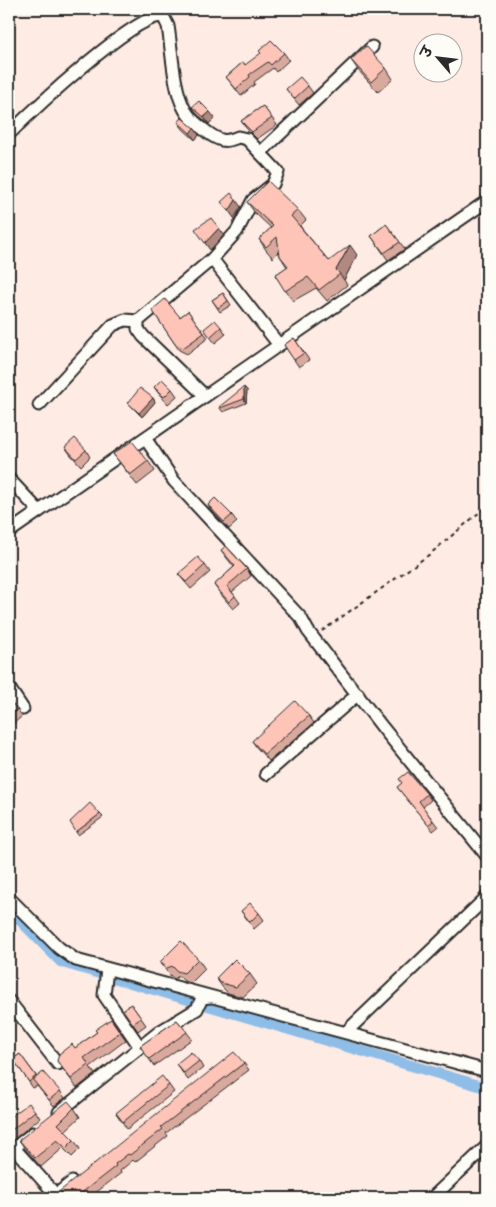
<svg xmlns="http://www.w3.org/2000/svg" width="496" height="1207" font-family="Sriracha,'Playpen Sans Deva',sans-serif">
	<rect width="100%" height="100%" fill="#fdebe4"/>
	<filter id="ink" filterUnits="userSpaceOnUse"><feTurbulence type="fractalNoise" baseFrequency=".02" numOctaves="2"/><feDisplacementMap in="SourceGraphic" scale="10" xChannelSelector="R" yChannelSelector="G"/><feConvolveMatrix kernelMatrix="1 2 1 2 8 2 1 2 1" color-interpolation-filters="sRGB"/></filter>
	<g filter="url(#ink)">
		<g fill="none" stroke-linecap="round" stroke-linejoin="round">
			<path stroke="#8ebde8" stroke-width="11" d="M9 909 61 962 487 1088"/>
			<g stroke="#2b2b2b" stroke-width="15">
				<g id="street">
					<path d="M9 134C35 108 129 20 160 16L164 18 168 26C172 50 173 89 185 110 190 119 199 126 207 132 219 141 225 143 238 137L247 139 278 172 273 184 253 200 237 231 212 259 138 321V329L143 336 205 396"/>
					<path d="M260 153 372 47"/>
					<path d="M212 259 279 345"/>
					<path d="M39 405 113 325 125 320 138 321"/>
					<path d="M145 438 174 481 301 618 308 631 383 728 487 856"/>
					<path d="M9 479 39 511"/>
					<path d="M9 532 487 201"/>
					<path d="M9 688 23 709"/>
					<path d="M266 774 358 694"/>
					<path d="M9 898 59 948 76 960 487 1071"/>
					<path d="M107 969 104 995 140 1047"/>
					<path d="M9 1001 58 1064"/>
					<path d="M346 1032 487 897"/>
					<path d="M59 1112 159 1032 197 1009 202 998 210 997"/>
					<path d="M14 1148 56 1195"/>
					<path d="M9 1152 33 1133"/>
					<path d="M52 1198 72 1182"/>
					<path d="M432 1198 487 1146"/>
				</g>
			</g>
			<path stroke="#2b2b2b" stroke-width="2" stroke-dasharray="4 4" stroke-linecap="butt" d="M322 631 430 554 487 506"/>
			<use href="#street" stroke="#fdfcf7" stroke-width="11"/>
		</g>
		<g fill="#daa99d" stroke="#2b2b2b">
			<path d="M284 53 289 60 276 72 273 68 254 82 255 84 241 96 226 77 243 62 245 65Z"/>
			<path d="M351 60 386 68 393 79 378 92 358 70Z"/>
			<path d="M308 86 313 93 299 105 286 89Z"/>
			<path d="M263 106 277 125 257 139 246 128 241 121Z"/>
			<path d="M192 107 215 118 209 124 197 114Z"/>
			<path d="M178 122 194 128 199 135 195 140 183 129Z"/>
			<path d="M247 202 298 210 306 220 300 226 329 261 357 255 344 280 347 285 327 301 316 288 293 301 275 275 287 267 280 256 279 252 273 258 266 250 259 239 271 228 255 213Z"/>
			<path d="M386 224 405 249 388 260 371 236Z"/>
			<path d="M223 293 231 305 220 312 212 300Z"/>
			<path d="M152 310 180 317 188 311 208 338 187 354 179 350Z"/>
			<path d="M221 327 226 334 215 343 204 329Z"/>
			<path d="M294 338 309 360 299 367 284 345Z"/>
			<path d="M154 387 172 389 177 396 168 404 159 394Z"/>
			<path d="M247 390 246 403 223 412 219 407Z"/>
			<path d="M153 398 155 402 142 417 128 403Z"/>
			<path d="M65 447 86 450 90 457 81 466 70 454Z"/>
			<path d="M113 454 148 461 155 471 137 485Z"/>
			<path d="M208 505 232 515 237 522 229 529 213 512Z"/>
			<path d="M221 550 247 569 251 576 232 592 240 603 233 609 219 592 214 585 234 567 226 557Z"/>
			<path d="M205 565 210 572 191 589 178 574Z"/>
			<path d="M9 700 17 709 22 716 9 728Z"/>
			<path d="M309 716 314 723 269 761 257 748 252 741Z"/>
			<path d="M397 787 427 794 431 800 423 807 438 827 433 831Z"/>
			<path d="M100 814 103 817 78 835 76 832Z"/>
			<path d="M241 911 259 913 264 920 254 929Z"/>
			<path d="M9 925 14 933 9 937Z"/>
			<path d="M198 959 205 969 191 983 184 981 179 976 174 979 167 972 160 962Z"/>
			<path d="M250 974 257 984 243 997 228 993 223 988 216 978Z"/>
			<path d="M131 1004 146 1025 138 1031 123 1010Z"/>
			<path d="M111 1019 126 1040 90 1067 95 1074 77 1088 57 1061 75 1048 97 1032Z"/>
			<path d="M177 1020 192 1039 154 1066 140 1046Z"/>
			<path d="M20 1054 37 1077 60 1091 65 1098 54 1106 37 1086 33 1088 13 1059Z"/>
			<path d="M199 1061 203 1068 188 1080 176 1064Z"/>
			<path d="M244 1063 249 1070 166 1133 168 1136 135 1162 133 1160 120 1171 121 1173 89 1198H66Z"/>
			<path d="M169 1085 174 1092 127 1129 116 1113Z"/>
			<path d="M74 1108 80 1117 65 1131 74 1140 80 1149 72 1157 63 1148 41 1167 25 1149 19 1140Z"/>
			<path d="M35 1111 40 1118 9 1143V1118Z"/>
		</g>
		<g fill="#b28980" stroke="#2b2b2b">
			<path d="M210 112 215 118 209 124 204 117Z"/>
			<path d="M194 128 199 135 195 140 190 133Z"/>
			<path d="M236 200 241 207 234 218 229 211Z"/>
			<path d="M219 228 224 235 210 250 205 243Z"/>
			<path d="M350 245 357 255 344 280 336 270Z"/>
			<path d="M244 387 247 390 246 403 244 399Z"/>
			<path d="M153 398 155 402 142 417 139 413Z"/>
		</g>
		<g fill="#fec4b7" stroke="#2b2b2b">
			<path d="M271 40 284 53 271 65 268 62 249 75 250 77 236 89 226 77 243 62 245 65 261 53 259 51Z"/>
			<path d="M366 46 386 68 371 82 351 60Z"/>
			<path d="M300 77 308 86 294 99 286 89Z"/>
			<path d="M199 101 210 112 204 117 192 107Z"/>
			<path d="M263 106 272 118 252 132 241 121Z"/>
			<path d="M182 118 194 128 190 133 178 122Z"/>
			<path d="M268 181 298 210 291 216 329 261 350 245 336 270 340 274 319 290 308 277 285 291 275 275 288 266 280 256 277 237 266 247 259 239 273 226 247 202Z"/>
			<path d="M231 193 236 200 229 211 221 202Z"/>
			<path d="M211 218 219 228 205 243 195 229Z"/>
			<path d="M386 224 400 242 384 253 371 236Z"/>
			<path d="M223 293 228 301 218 308 212 300Z"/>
			<path d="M165 299 180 317 188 311 204 333 183 348 175 344 152 310Z"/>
			<path d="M215 320 221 327 210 337 204 329Z"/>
			<path d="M294 338 304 353 294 360 284 345Z"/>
			<path d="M162 379 172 389 164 397 154 387Z"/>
			<path d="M244 387V399L220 408 219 407Z"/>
			<path d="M140 388 153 398 139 413 128 403Z"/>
			<path d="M75 438 86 450 76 459 65 447Z"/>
			<path d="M132 441 148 461 130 475 113 454Z"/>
			<path d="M215 498 232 515 224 522 208 505Z"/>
			<path d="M226 546 247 569 227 586 235 596 229 602 214 585 235 566 221 550Z"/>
			<path d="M198 557 205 565 186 582 178 574Z"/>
			<path d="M9 700 17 709 9 717Z"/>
			<path d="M295 701 309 716 264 754 252 741Z"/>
			<path d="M408 772 427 794 419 801 433 821 428 825 397 787 402 783 399 779Z"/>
			<path d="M90 803 100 814 76 832 70 822Z"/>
			<path d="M250 903 259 913 250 922 241 911Z"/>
			<path d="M181 941 198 959 184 973 177 971 172 966 167 968 160 962Z"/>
			<path d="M235 959 250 974 236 987 221 983 216 978Z"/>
			<path d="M131 1004 141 1018 133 1024 123 1010Z"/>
			<path d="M111 1019 120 1032 84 1058 89 1065 71 1079 57 1061 59 1054 72 1044 75 1048 97 1032 95 1030Z"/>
			<path d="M177 1020 187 1032 149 1059 140 1046Z"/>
			<path d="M191 1052 199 1061 184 1073 176 1064Z"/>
			<path d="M234 1052 244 1063 161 1127 163 1129 130 1155 128 1154 115 1164 116 1166 75 1198H66L60 1191Z"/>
			<path d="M20 1054 36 1076 29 1082 13 1059Z"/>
			<path d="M43 1072 60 1091 49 1100 33 1080Z"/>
			<path d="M162 1076 169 1085 123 1122 116 1113Z"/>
			<path d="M68 1101 74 1108 58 1124 74 1140 66 1148 57 1140 35 1158 19 1140Z"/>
			<path d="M29 1103 35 1111 9 1132V1118Z"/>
		</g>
	</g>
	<rect width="496" height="1207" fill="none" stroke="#fdfcf7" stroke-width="30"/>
	<rect x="15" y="15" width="466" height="1177" fill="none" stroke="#2b2b2b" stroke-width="2" filter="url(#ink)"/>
	<g transform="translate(438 58) rotate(298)"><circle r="24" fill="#fdfcf7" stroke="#a9a8a5"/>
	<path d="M0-4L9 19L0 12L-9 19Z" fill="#2b2b2b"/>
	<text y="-8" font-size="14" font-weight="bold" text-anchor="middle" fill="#2b2b2b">उ</text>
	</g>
</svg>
